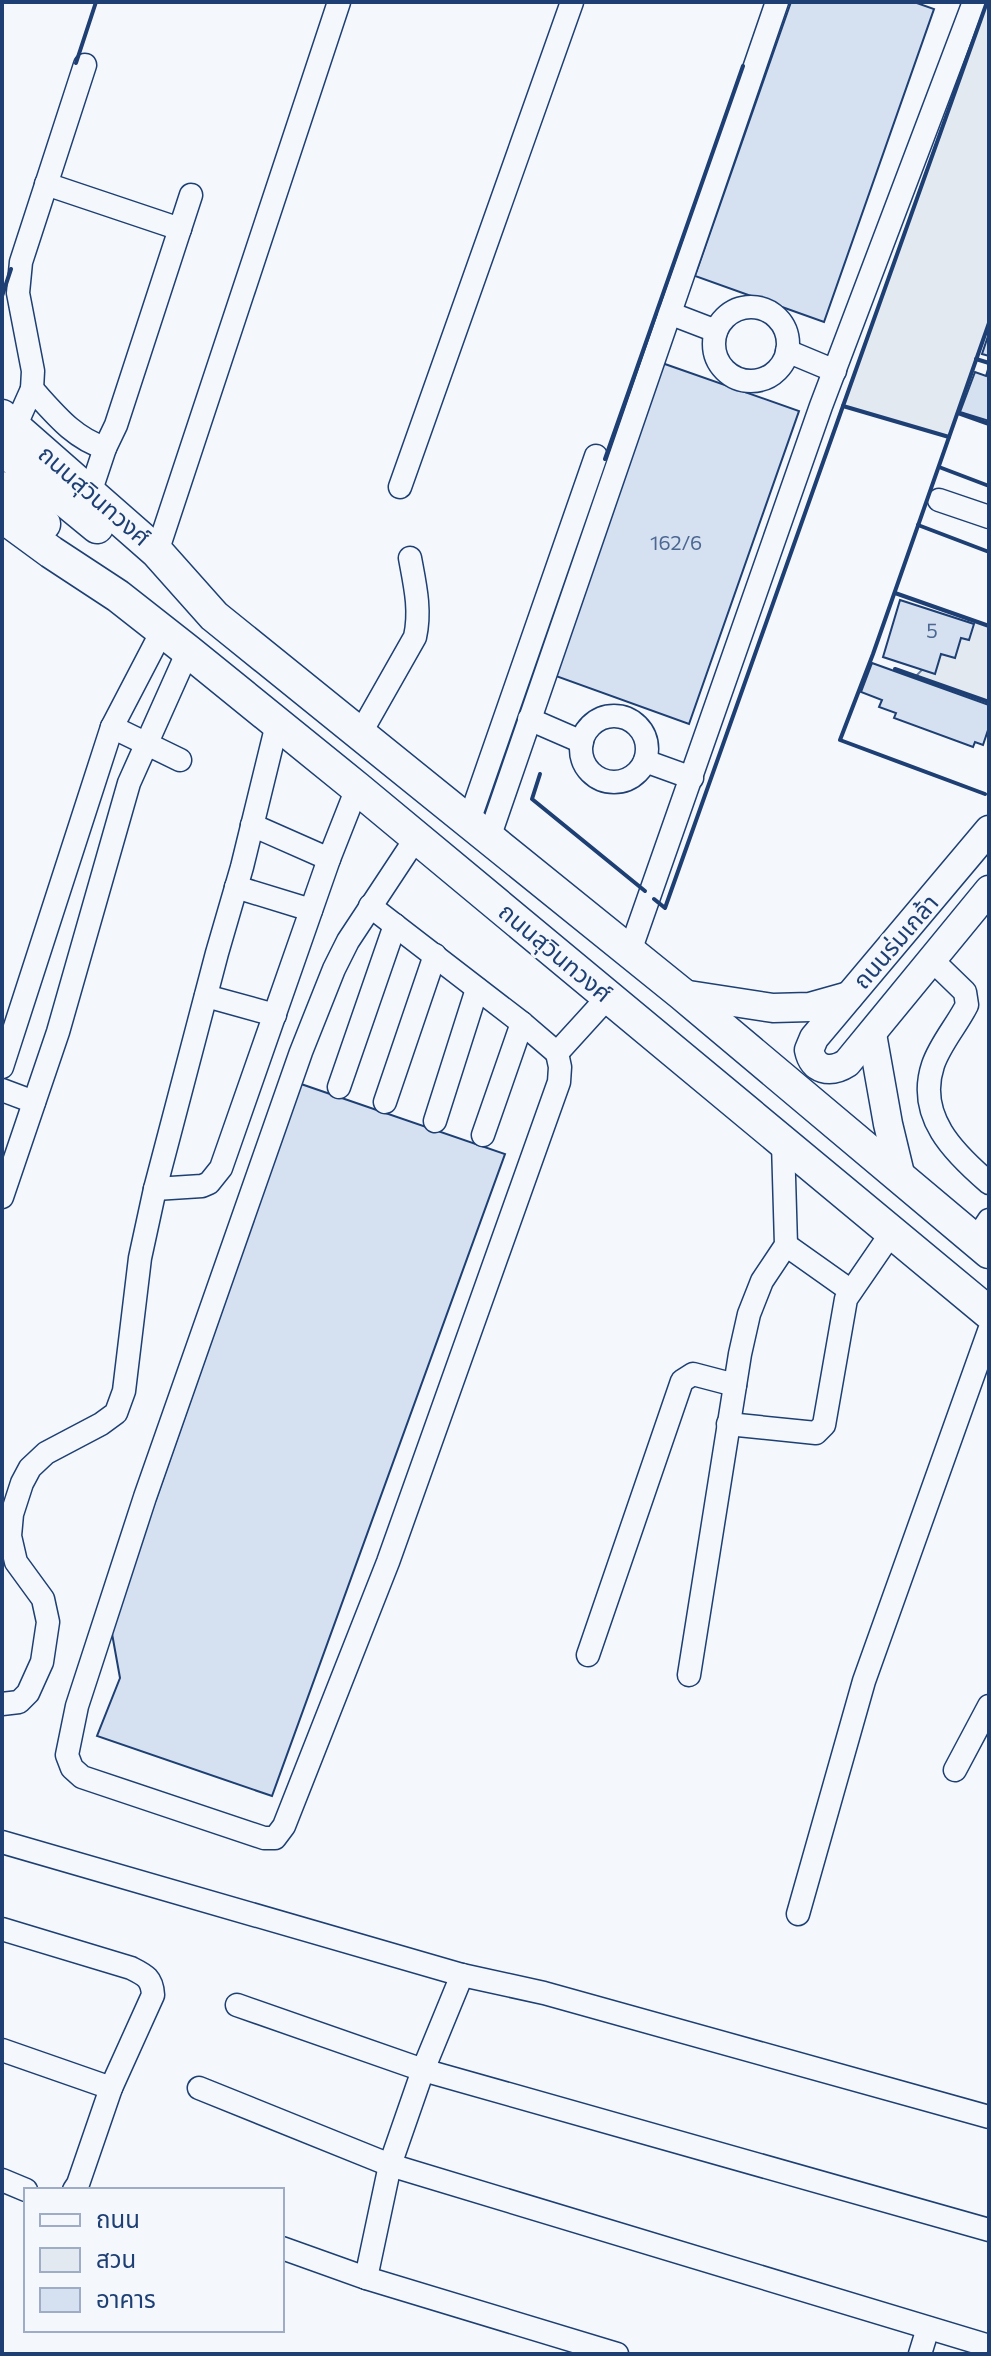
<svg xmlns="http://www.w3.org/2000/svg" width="991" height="2356" font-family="Commissioner,'Noto Sans Thai',sans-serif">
	<rect width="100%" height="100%" fill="#f4f7fb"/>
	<g fill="#e3e9f0" stroke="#687fa3" stroke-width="2">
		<path d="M987 2H989V323L949 437 843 406Z"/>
		<path d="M970 619 989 626V702L916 676Z"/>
	</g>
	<g fill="#d5e0f0" stroke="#1d3f73" stroke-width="2">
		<path d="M791 2H914L934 9 824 322 695 276Z"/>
		<path d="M989 333V356L982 354Z"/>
		<path d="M662 363 799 411 689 724 553 675Z"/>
		<path d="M989 366V421L960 412 975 372 986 376Z"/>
		<path d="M900 600 974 624 969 640 961 638 955 658 941 654 935 674 883 657Z"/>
		<path d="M872 663 989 705V727L983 745 975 742 973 747 894 718 896 713 879 707 882 700 861 692Z"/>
		<path d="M301 1084 505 1154 272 1796 97 1736 120 1678 111 1628Z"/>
	</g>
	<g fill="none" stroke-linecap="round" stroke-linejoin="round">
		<g stroke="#1d3f73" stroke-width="25">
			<g id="minor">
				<path d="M46 184 180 229"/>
				<circle cx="751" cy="344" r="37"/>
				<path d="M669 313 716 331"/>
				<path d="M787 351 835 371"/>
				<path d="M32 389 33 371 18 293 21 262 85 65"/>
				<path d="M15 427 32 389C54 413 73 438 105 448L116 425 191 195"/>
				<path d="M400 487 572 2"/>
				<path d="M90 493 105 448"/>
				<path d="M939 500 989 517"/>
				<path d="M157 552 339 2"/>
				<circle cx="614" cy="749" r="33"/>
				<path d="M529 719 582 742"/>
				<path d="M277 724 242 867 217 953 155 1189 202 1186 209 1183 221 1168 329 859 357 788"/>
				<path d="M112 727 180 760"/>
				<path d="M360 734 415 637C421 610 415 585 410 558"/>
				<path d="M645 761 692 778"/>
				<path d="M469 821 596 456"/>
				<path d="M252 825 329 859"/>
				<path d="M416 838 348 941 334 969 301 1052 145 1497 77 1706 67 1755 72 1768 82 1777 264 1838H275L284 1826 388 1562 559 1082 560 1067 557 1053"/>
				<path d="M489 838 777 2"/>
				<path d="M236 887 311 910"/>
				<path d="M370 906 522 1023 557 1053 608 997"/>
				<path d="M629 954 821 406 974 2"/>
				<path d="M932 960 965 992 967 1005C957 1025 940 1044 933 1065 916 1116 954 1153 989 1183"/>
				<path d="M206 996 275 1015"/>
				<path d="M2 1067 112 727 162 631"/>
				<path d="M339 1087 395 925"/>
				<path d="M2 1090 34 1102"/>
				<path d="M385 1102 435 955"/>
				<path d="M435 1121 477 989"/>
				<path d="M483 1135 522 1023"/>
				<path d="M2 1197 58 1032 129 783 188 651"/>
				<path d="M975 1241 989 1220"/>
				<path d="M786 1245 851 1291"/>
				<path d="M728 1424 816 1433 824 1425 846 1299 892 1232"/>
				<path d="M588 1655 682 1381 693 1374 735 1385"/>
				<path d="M689 1675 740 1354 749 1314 762 1281 786 1245 783 1143"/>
				<path d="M2 1704 19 1702 28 1693 42 1662 48 1622 43 1599 16 1562 10 1536 12 1514 22 1483 30 1468 46 1453 101 1424 116 1413 124 1391 140 1258 155 1189"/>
				<path d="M955 1770 989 1706"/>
				<path d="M2 1842 462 1975 544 1993 989 2117"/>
				<path d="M798 1914 864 1681 989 1331"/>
				<path d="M2 1929 131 1968C145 1975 152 1978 153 1995L111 2088 78 2184 74 2190"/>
				<path d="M462 1975 423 2070 390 2165 366 2278 617 2354"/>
				<path d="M237 2005 423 2070 989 2230"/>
				<path d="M2 2050 111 2088"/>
				<path d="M199 2088 390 2165 989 2346"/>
				<path d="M2 2180 26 2190"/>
				<path d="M282 2248 366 2278"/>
				<path d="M920 2354 928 2328"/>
			</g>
		</g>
		<g stroke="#1d3f73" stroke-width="31">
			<g id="major">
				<path d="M989 830 814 1038 809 1050C813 1070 830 1074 847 1063L989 890"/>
				<path d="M682 994 773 1008 810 1007 849 996"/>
				<path d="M872 1034 888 1124 901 1178"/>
			</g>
		</g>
		<g stroke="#1d3f73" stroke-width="35">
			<g id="highway">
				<path d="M2 416 157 552 214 616 682 994 989 1252"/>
				<path d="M2 449 97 527"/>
				<path d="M2 488 44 524"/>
				<path d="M2 516 51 552 118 596 188 651 357 788 989 1313"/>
			</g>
		</g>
		<use href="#minor" stroke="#f4f7fb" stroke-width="22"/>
		<use href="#major" stroke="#f4f7fb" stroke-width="28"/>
		<use href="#highway" stroke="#f4f7fb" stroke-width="32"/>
		<g stroke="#1d3f73" stroke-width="4">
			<path d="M76 63 96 2"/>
			<path d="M2 296 11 269"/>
			<path d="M976 359 989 363"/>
			<path d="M958 413 989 424"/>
			<path d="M949 437 843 406 987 2"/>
			<path d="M605 459 743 66"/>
			<path d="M939 467 989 486"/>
			<path d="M918 525 989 552"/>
			<path d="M895 593 989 626"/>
			<path d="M895 669 989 702"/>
			<path d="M540 774 532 799 645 891"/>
			<path d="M985 794 840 740 873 654 989 323"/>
			<path d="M654 899 665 908 843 406"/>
		</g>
	</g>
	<g text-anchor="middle" stroke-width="6" stroke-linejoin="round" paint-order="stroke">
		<g font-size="20" fill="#4b6792">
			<text x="676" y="550">162/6</text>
			<text x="932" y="638">5</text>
		</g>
		<g font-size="24" fill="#1d3f73" stroke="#f4f7fb">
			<text transform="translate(94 496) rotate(41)" y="8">ถนนสุวินทวงศ์</text>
			<text transform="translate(896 942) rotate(-49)" y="8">ถนนร่มเกล้า</text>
			<text transform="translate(555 953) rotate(40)" y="8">ถนนสุวินทวงศ์</text>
		</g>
	</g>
	<rect width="991" height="2356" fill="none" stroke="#1d3f73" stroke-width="8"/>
	<rect x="24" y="2188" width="260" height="144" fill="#f4f7fb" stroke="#9eadc5" stroke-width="2"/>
	<rect x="40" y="2214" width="40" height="12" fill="#f4f7fb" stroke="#9eadc5" stroke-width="2"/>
	<text x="96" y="2228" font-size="24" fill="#1d3f73">ถนน</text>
	<rect x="40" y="2248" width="40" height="24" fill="#e3e9f0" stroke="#9eadc5" stroke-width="2"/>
	<text x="96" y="2268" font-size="24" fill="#1d3f73">สวน</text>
	<rect x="40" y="2288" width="40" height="24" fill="#d5e0f0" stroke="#9eadc5" stroke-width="2"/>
	<text x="96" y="2308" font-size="24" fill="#1d3f73">อาคาร</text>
</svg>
